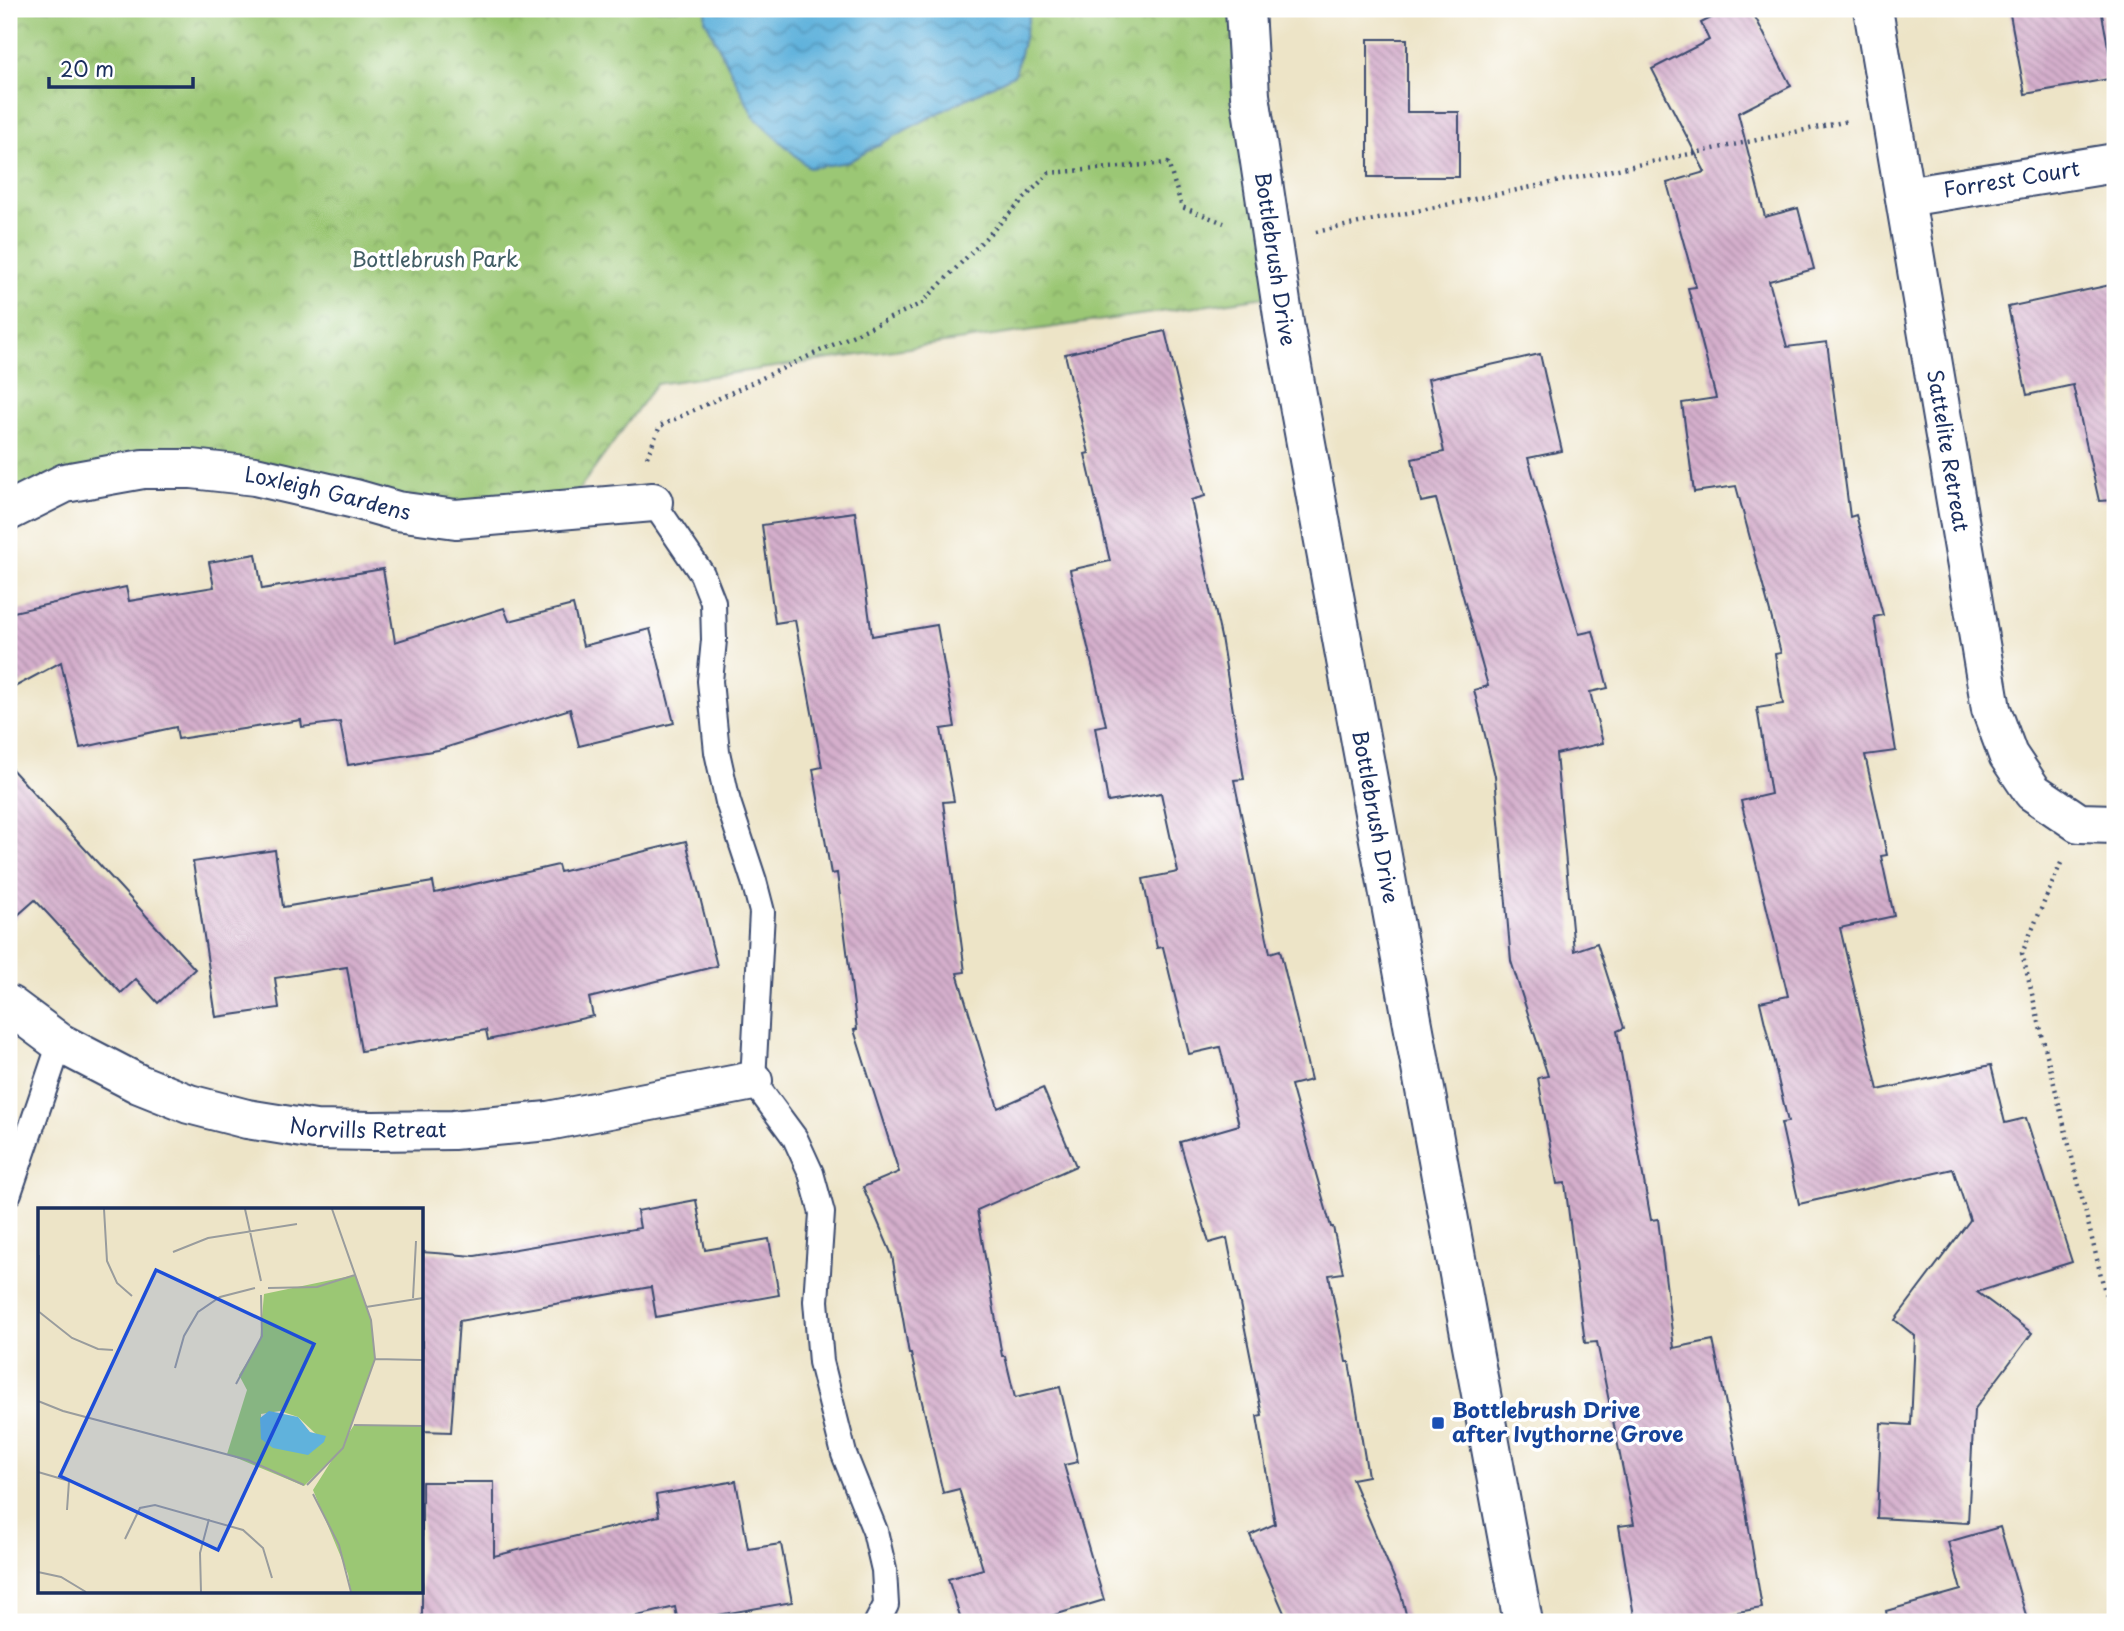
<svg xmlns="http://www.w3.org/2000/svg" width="2124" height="1631" font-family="'Playpen Sans',sans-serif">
	<defs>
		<pattern id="park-crowns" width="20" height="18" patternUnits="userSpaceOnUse" patternTransform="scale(1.75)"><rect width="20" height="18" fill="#9bc774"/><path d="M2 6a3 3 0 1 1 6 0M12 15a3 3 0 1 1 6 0" fill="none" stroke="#7ea262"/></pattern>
		<pattern id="water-waves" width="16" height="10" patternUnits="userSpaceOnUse" patternTransform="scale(1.75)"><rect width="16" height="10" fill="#60b2dc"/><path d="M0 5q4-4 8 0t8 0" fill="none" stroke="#4e91b6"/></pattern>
		<pattern id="building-back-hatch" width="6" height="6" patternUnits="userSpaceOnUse" patternTransform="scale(1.75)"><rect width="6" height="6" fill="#d5afcc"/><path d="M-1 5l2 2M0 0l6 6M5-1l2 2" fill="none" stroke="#ac8fa9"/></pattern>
	</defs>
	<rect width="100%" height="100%" fill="#fff"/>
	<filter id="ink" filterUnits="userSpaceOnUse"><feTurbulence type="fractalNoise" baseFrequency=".0143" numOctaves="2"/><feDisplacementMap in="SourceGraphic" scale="14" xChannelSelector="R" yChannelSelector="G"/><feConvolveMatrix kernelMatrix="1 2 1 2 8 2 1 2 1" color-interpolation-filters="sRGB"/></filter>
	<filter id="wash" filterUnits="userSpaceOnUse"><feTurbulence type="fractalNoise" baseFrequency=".00686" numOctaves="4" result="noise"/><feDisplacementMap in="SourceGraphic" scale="28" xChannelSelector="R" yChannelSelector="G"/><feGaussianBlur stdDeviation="1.57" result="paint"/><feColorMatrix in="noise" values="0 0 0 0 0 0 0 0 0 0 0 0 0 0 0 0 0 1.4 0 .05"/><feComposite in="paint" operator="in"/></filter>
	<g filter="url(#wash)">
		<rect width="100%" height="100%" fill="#ede4c7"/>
		<path fill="url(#park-crowns)" stroke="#5b7b69" stroke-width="2" d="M9 9H706L705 19 754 117 848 162 911 127 1015 74 1031 9H1245L1280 295 656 384 565 509 456 519 192 469 9 511Z"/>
		<path fill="url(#water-waves)" stroke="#3e709d" stroke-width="2" d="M706 9H1031L1015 74 911 127 848 162 809 168 754 117 705 19Z"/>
		<g id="blocks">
			<g fill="url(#building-back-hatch)">
				<path d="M1729 9H1751L1791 86 1738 113 1765 217 1798 208 1814 269 1769 281 1787 347 1827 342 1850 517 1856 515 1883 615 1874 617 1896 751 1865 755 1887 855 1881 856 1894 916 1840 928 1878 1090 1991 1065 2005 1123 2026 1118 2072 1262 1977 1292 2032 1333 1974 1410 1968 1523 1877 1518 1881 1423 1911 1425 1915 1336 1895 1320 1970 1220 1953 1169 1799 1204 1781 1123 1788 1122 1760 1002 1788 996 1741 801 1771 794 1757 708 1783 704 1775 654 1781 653 1736 486 1694 492 1682 403 1716 398 1688 288 1696 287 1667 183 1705 172 1652 69 1709 40 1701 23Z"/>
				<path d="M2009 9H2101L2114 78 2025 94Z"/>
				<path d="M1368 39H1407V112H1459V177H1368Z"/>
				<path d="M2115 284V500L2099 501 2073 385 2027 395 2008 307Z"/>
				<path d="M1165 331 1205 496 1191 500 1221 637 1244 779 1234 780 1270 953 1280 950 1311 1080 1291 1085 1331 1227H1333L1343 1273 1329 1275 1346 1362H1349L1368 1476 1352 1479 1401 1594 1408 1622H1288L1250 1535 1275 1524 1257 1416 1262 1415 1227 1238 1209 1243 1180 1142 1239 1125 1220 1047 1189 1054 1163 947 1157 948 1143 879 1178 872 1161 793 1108 802 1095 727 1106 725 1070 570 1110 561 1085 454 1089 453 1065 354Z"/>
				<path d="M1540 354 1562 451 1528 458 1579 634 1593 631 1608 688 1590 692 1603 743 1556 754 1574 951 1597 943 1624 1028 1617 1031 1651 1220 1658 1219 1674 1348 1713 1340 1740 1474 1762 1608 1676 1622H1635L1619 1526 1634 1524 1597 1342 1585 1343 1565 1183 1557 1184 1538 1078 1548 1076 1511 961 1495 776 1474 690 1488 686 1436 499 1421 502 1412 459 1444 452 1428 379Z"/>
				<path d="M855 512 872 636 937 625 955 727 941 729 954 801 943 802 965 972 957 973 998 1108 1043 1088 1076 1166 977 1210 1002 1356H1005L1015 1398 1060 1387 1078 1462 1064 1465 1104 1600 1031 1622H962L948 1579 983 1569 959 1489 943 1493 911 1354H909L892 1255 863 1187 899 1172 854 1030 857 1029 837 873 831 874 813 769 822 767 795 620 775 623 762 525Z"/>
				<path d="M256 554 262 589 383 569 395 642 504 608 509 621 573 605 583 646 650 629 674 723 579 746 570 709 438 750 348 765 340 722 302 727 301 720 178 739 176 727 80 748 61 662 9 690V613L126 587 129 601 214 587 209 562Z"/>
				<path d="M9 766 195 969 158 1003 136 979 121 993 35 900 9 923Z"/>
				<path d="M686 841 717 966 589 998 593 1016 488 1040 486 1030 361 1051 347 967 275 978 279 1008 216 1017 193 862 275 850 283 907 433 882 435 893 558 865 560 872Z"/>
				<path d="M696 1200 705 1250 769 1239 779 1295 656 1317 651 1287 459 1321 451 1432 422 1431V1252L475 1256 640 1228 637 1211Z"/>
				<path d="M736 1481 748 1549 781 1544 792 1602 678 1622 675 1607 612 1622H422V1482H494V1556L659 1516 656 1495Z"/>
				<path d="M2000 1527 2028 1622H1888L1886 1611 1961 1590 1948 1542Z"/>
			</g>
		</g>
	</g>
	<g filter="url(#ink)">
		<use href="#blocks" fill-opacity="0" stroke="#3a4a6e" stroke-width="2"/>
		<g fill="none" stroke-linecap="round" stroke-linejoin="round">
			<g stroke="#3a4a6e" stroke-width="28">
				<g id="service">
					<path d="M653 502 702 574 713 602 714 640 710 681 717 752 728 802 754 881 762 912 753 1081 795 1138 811 1173 822 1213 816 1301 821 1362 844 1454 875 1531 884 1570 886 1605 877 1622"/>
					<path d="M9 1193 60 1043"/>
				</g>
			</g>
			<g stroke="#3a4a6e" stroke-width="42">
				<g id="minor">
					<path id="s1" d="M1873 9 1991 709 2008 755 2033 792 2079 823 2115 824"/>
					<path id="s2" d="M1906 197 2115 163"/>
					<path id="s3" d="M9 511 65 483 143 469H192L255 476 355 499 397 511 456 519 653 502"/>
					<path id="s4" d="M9 1005 60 1043 139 1084 189 1104 247 1119 315 1130 373 1131 453 1130 548 1121 753 1081"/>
				</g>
			</g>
			<g stroke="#3a4a6e" stroke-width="42">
				<g id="tertiary">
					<path id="s5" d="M1245 9 1250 95 1285 329 1523 1622"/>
				</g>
			</g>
			<g stroke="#3a4a6e" stroke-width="4.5" stroke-dasharray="2 5" stroke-linecap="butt">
				<path d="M1316 232 1848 121"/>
				<path d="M647 457 660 426 922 303 1049 173 1168 163 1182 207 1224 223"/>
				<path d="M2061 863 2022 953 2115 1333"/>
			</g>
			<use href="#service" stroke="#fff" stroke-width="24"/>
			<use href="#minor" stroke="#fff" stroke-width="38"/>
			<use href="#tertiary" stroke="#fff" stroke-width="38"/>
		</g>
	</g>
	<rect fill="#1a4fb4" stroke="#fff" stroke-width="2.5" x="1431" y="1416" width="14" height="14" rx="3.5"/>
	<g text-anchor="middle" stroke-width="7" stroke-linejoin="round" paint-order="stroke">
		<g font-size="21" fill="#1b2f5e" stroke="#fff">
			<text dy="7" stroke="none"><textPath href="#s2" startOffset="107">Forrest Court</textPath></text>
			<text dy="7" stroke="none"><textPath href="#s5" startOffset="252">Bottlebrush Drive</textPath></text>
			<text dy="7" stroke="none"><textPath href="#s1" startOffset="448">Sattelite Retreat</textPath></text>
			<text dy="7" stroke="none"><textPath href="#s3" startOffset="329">Loxleigh Gardens</textPath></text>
			<text dy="7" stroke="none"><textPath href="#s5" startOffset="819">Bottlebrush Drive</textPath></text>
			<text dy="7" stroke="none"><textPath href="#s4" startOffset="388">Norvills Retreat</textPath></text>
		</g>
		<g font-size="21" fill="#415d65" stroke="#fff">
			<text x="435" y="267">Bottlebrush Park</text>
		</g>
		<g font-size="21" font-weight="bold" fill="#164399" stroke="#fff" text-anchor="start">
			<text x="1452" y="1418">Bottlebrush Drive<tspan x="1452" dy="24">after Ivythorne Grove</tspan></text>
		</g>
	</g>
	<g transform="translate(38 1208)">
		<rect width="385" height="385" fill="#ede4c7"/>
		<path d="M316 217 385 218V384H313L310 366 275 282Z" fill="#9bc774"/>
		<path d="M317 67 333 112 337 151 305 240 266 278 189 246 209 182 201 167 222 133 226 86ZM242 203 260 209 278 226 223 230V206Z" fill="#9bc774" fill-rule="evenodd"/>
		<path d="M231 203 260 209 272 224 288 228 286 234 270 247 235 240 223 231 222 210Z" fill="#60b2dc"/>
		<path fill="none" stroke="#999c9d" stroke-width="2" d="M66 1 69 53 79 75 94 88M207 1 223 73M135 44 170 30 259 16M230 80 279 79 317 67M375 90 378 33M328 99 385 90M0 103 34 130 60 141 75 142M1 103V47M337 151 385 152M137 160 146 128 160 104 182 89 217 80M198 176 224 128 223 87M0 193 25 203 210 252 266 277M316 217 385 218M0 264 31 273 29 302M269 277 305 240 337 151 333 112 294 1M275 286 301 337 313 384M87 331 102 300 117 297 205 322 225 340 234 370M0 364 23 369 48 384M163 384 162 345 171 311"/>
		<path fill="#1d4ed8" fill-opacity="0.15" stroke="#1d4ed8" stroke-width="3.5" d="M118 62 276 136 180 342 22 268Z"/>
		<rect width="385" height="385" fill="none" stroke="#1b2f5e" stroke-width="3.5"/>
	</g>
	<rect width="2124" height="1631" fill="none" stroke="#fff" stroke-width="35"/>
	<path d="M49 77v10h144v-10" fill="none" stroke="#1b2f5e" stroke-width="3.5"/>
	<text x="60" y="77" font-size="21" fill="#1b2f5e" stroke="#ffffff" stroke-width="5" paint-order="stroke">20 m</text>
</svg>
